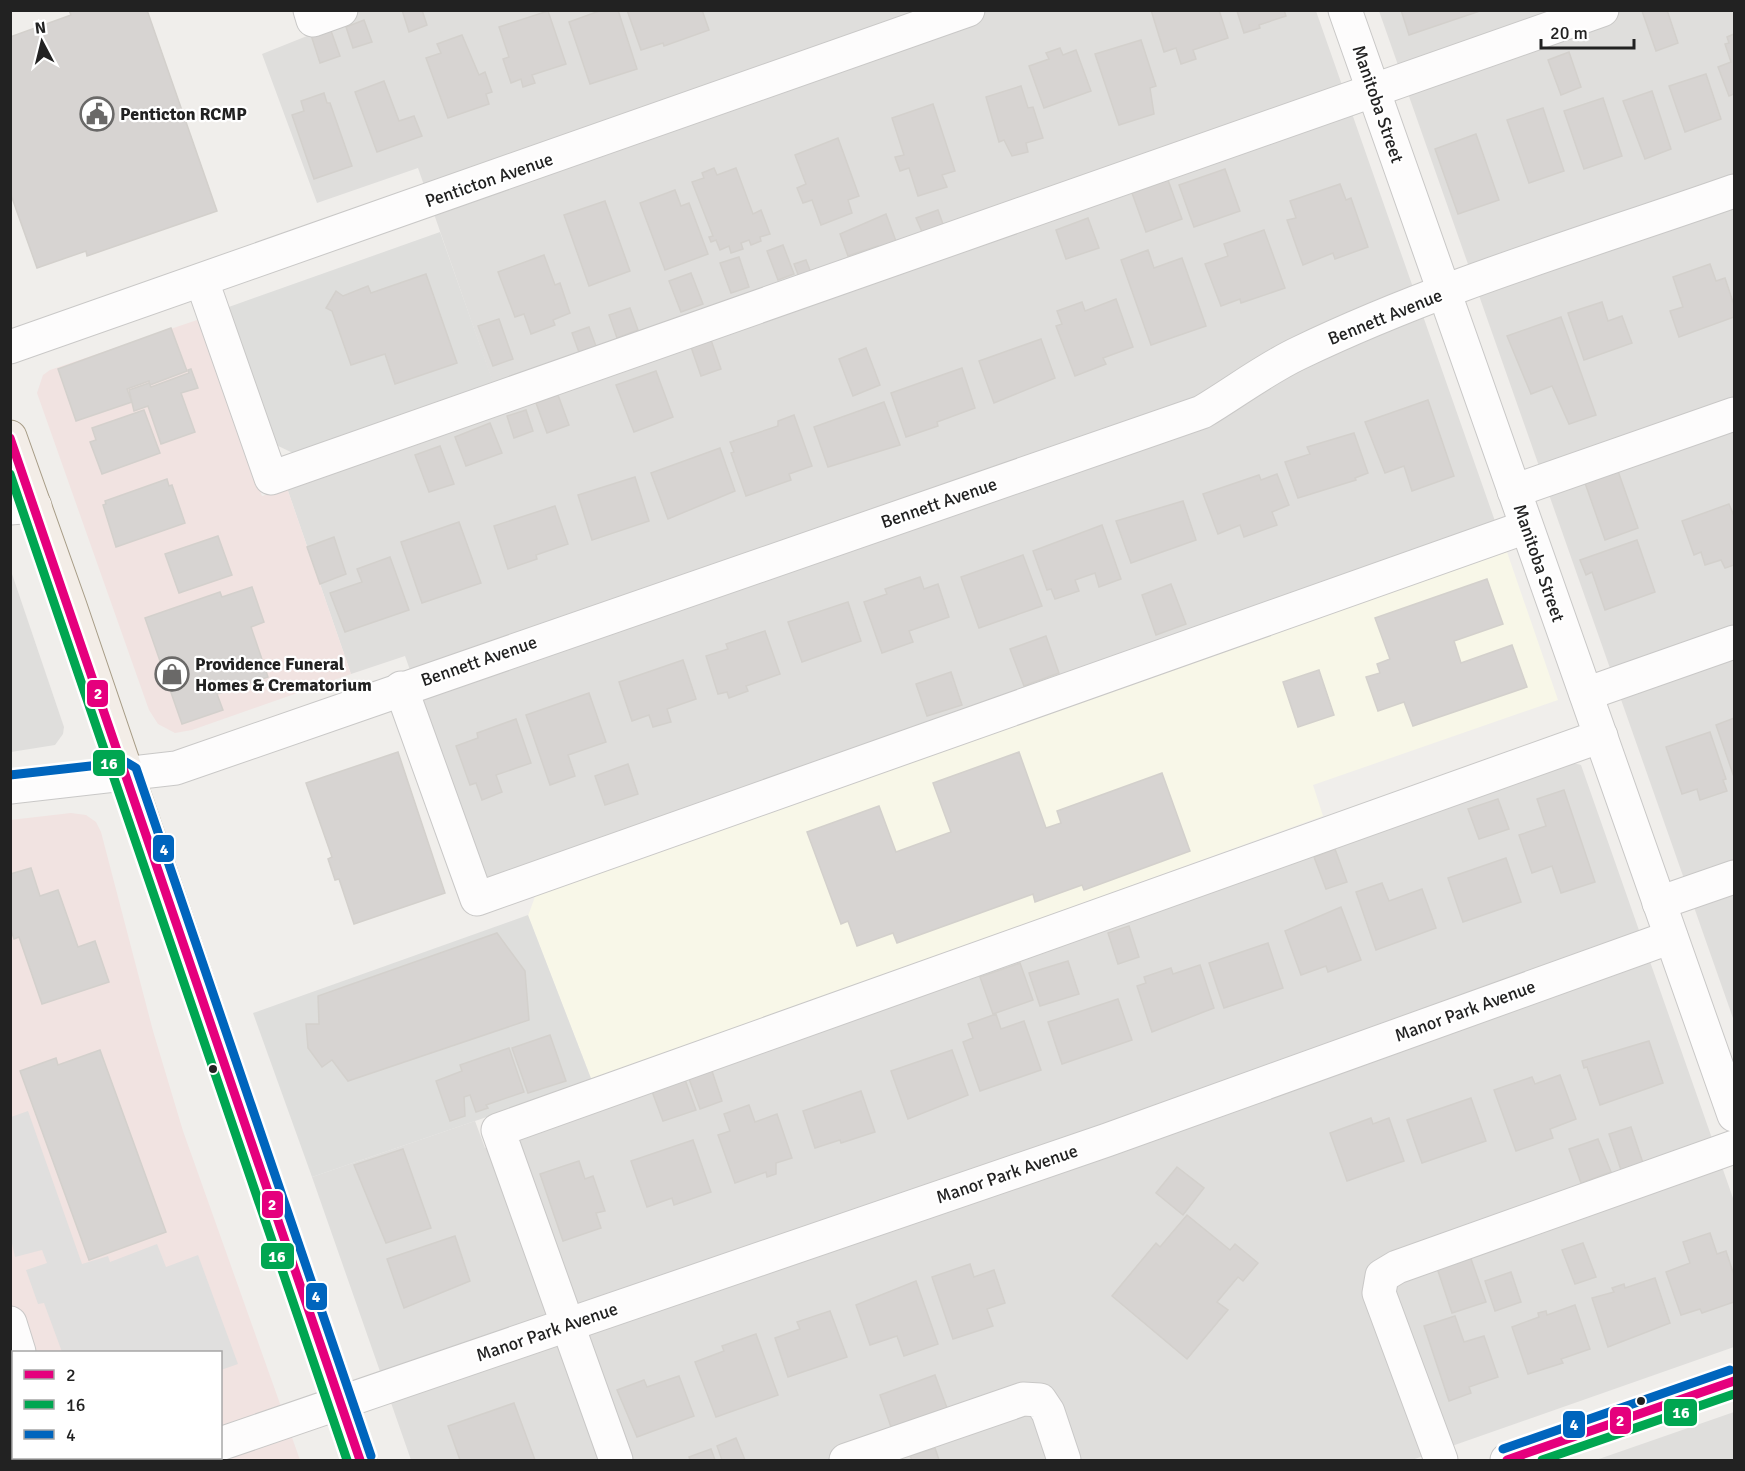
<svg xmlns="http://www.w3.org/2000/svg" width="1745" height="1471" font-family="Signika,sans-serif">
	<rect width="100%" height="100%" fill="#f0eeeb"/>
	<g fill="#dfdedc">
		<path d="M327 10 1316 11 1496 524 484 879 405 656 351 674 287 488 503 412 418 168 317 203 262 54 332 26Z"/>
		<path d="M1379 11H1734V1021Z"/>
		<path d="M11 571 64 727 63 734 55 745 11 752Z"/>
		<path d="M1566 761 1581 765 1734 1201V1347L1412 1460H411L312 1177 475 1121 485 1148Z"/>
		<path d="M1734 1412V1460H1596Z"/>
	</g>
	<g fill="#f1e3e1" fill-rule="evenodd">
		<path d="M200 319 262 496 287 488 351 674 192 730 175 733 158 724 149 710 37 393 43 375 50 370Z"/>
		<path d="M71 813 86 815 96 822 101 832 153 1031 183 1131 300 1460H11L10 820ZM14 1352H220V1458H14Z"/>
	</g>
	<path fill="#f8f7e8" d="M1507 552 1558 700 1313 785 1323 816 592 1081 528 916 537 891Z"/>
	<g fill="#dededc">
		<path d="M440 232 493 382 295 454 274 444 226 308Z"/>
		<path d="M528 915 592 1081 312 1177 253 1013Z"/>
	</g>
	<path fill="#e0dfde" d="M28 1111 82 1264 108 1256 110 1262 157 1244 166 1267 198 1255 238 1364 221 1370 220 1352H62L44 1303 38 1304 26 1270 47 1263 42 1250 15 1257 11 1239V1117Z"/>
	<g fill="#d7d4d2" stroke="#d3d0cc" stroke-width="1.5">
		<path d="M69 10H147L217 211 87 256 86 251 37 268 10 192V37L71 15Z"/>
		<path d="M402 10H422L427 25 409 32Z"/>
		<path d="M602 10H618L637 69 590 84 569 22Z"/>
		<path d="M627 10H702L709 30 664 46 663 43 641 50Z"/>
		<path d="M1151 10H1219L1228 38 1193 50 1196 59 1181 64 1176 48 1164 52Z"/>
		<path d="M1284 10 1286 16 1259 25 1260 28 1244 33 1237 11Z"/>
		<path d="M1401 10H1480V11L1409 35Z"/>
		<path d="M1667 10 1678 43 1656 51 1642 11Z"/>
		<path d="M548 11 566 64 532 75 535 83 523 87 521 79 511 83 503 59 509 57 499 27Z"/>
		<path d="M364 20 372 42 353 48 346 27Z"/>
		<path d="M330 28 340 56 320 63 311 35Z"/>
		<path d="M1734 34V94L1729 96 1718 67 1731 62 1725 44 1729 43 1727 37Z"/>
		<path d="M462 35 479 75 485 72 492 92 486 94 489 104 448 118 426 58 441 53 437 44Z"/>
		<path d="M1141 40 1156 86 1150 88 1154 114 1119 125 1095 54Z"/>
		<path d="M1060 48 1063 55 1076 50 1091 91 1044 108 1029 66 1049 59 1046 53Z"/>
		<path d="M1569 52 1581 87 1561 95 1548 60Z"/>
		<path d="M1706 74 1721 119 1685 132 1669 86Z"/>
		<path d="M384 81 399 121 414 116 422 136 377 152 355 92Z"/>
		<path d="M1021 86 1028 108 1033 107 1043 138 1026 143 1028 152 1012 156 1004 140 999 142 986 97Z"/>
		<path d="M1652 91 1671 149 1645 159 1623 101Z"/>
		<path d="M324 93 327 103H330L352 166 314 179 292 115 304 111 301 101Z"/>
		<path d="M1603 98 1622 156 1584 169 1564 111Z"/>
		<path d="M933 104 955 171 942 175 947 187 918 196 909 168 900 171 895 157 904 155 892 118Z"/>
		<path d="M1543 108 1564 171 1529 183 1507 120Z"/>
		<path d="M1476 134 1499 200 1458 214 1435 149Z"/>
		<path d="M838 138 859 196 848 200 852 213 821 225 812 200 803 203 797 188 806 184 795 155Z"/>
		<path d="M714 168 717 175 736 168 753 214 761 210 770 234 760 237 761 241 751 245 749 240 741 243 743 249 731 253 729 246 720 250 716 240 711 242 709 237 713 236 692 182 704 178 702 173Z"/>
		<path d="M1225 169 1240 211 1194 227 1179 185Z"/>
		<path d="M1168 180 1182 219 1146 232 1132 193Z"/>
		<path d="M1340 184 1346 200 1351 198 1368 247 1335 259 1333 253 1303 265 1287 220 1296 218 1290 201Z"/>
		<path d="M675 190 681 206 689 203 708 254 665 270 640 203Z"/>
		<path d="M605 201 630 271 589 286 564 215Z"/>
		<path d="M938 210 944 227 923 234 916 218Z"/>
		<path d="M886 214 897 244 880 250 878 246 848 256 840 234Z"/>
		<path d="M1088 218 1099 248 1066 259 1056 230Z"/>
		<path d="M1264 230 1285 288 1241 303 1240 299 1221 306 1205 264 1228 256 1224 244Z"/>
		<path d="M783 245 794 274 778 280 767 251Z"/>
		<path d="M1148 250 1154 268 1182 258 1206 326 1151 345 1121 260Z"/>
		<path d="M544 255 555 285 560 283 570 313 553 320 555 325 531 334 524 314 515 317 498 272Z"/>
		<path d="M739 257 749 287 731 293 720 263Z"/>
		<path d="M806 260 811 273 799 277 794 264Z"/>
		<path d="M1710 264 1716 281 1725 278 1734 305V317L1679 337 1670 311 1683 307 1673 277Z"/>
		<path d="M691 273 703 304 681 312 669 281Z"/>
		<path d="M426 274 457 363 395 384 385 354 351 365 332 311 326 308 336 291 343 296 368 286 371 293Z"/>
		<path d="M1116 299 1133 347 1103 358 1106 364 1075 376 1056 326 1062 324 1057 311 1082 302 1085 311Z"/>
		<path d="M1602 302 1608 321 1622 316 1632 343 1584 360 1568 313Z"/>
		<path d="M630 308 638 330 617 338 609 315Z"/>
		<path d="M1561 317 1596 415 1569 424 1552 386 1531 394 1507 336Z"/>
		<path d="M499 319 513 359 493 366 478 326Z"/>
		<path d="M589 327 597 349 580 355 572 333Z"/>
		<path d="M171 328 187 371 150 385 149 381 127 389 132 402 76 421 58 369Z"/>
		<path d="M1041 339 1055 378 994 403 979 361Z"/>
		<path d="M711 340 721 369 701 376 691 347Z"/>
		<path d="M866 348 880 385 853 396 839 359Z"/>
		<path d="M962 368 975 408 937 422 938 426 906 437 891 393Z"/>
		<path d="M191 369 198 388 181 393 195 432 161 444 148 406 134 411 129 390 149 383 151 387 189 373 188 370Z"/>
		<path d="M656 371 673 417 634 432 616 385Z"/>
		<path d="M558 395 569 425 547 433 536 403Z"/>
		<path d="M1428 400 1454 476 1412 491 1404 466 1385 473 1365 422Z"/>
		<path d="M884 402 900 445 828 467 814 427Z"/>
		<path d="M144 410 160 453 102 474 90 442 96 440 92 428Z"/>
		<path d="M526 410 533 431 514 438 507 416Z"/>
		<path d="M794 415 812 466 789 474 791 480 746 496 731 453 734 452 730 442 778 426V421Z"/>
		<path d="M490 423 502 453 466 466 455 437Z"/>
		<path d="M1354 433 1368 473 1355 478 1356 480 1298 498 1285 462 1310 454 1307 447Z"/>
		<path d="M440 446 454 484 429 492 415 455Z"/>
		<path d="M720 448 735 491 668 519 651 473Z"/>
		<path d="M1618 471 1638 528 1605 540 1585 483Z"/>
		<path d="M1277 474 1289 505 1272 512 1277 525 1244 537 1240 525 1218 534 1203 494 1259 475 1261 480Z"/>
		<path d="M635 477 649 521 592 540 578 495Z"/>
		<path d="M167 479 169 486 172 485 185 523 116 547 103 505 106 504 105 501Z"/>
		<path d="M1183 501 1196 540 1131 563 1116 521Z"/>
		<path d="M1729 504 1734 516V565L1725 568 1721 560 1705 565 1701 552 1694 555 1682 521Z"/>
		<path d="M555 506 568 544 536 555 537 559 508 569 494 526Z"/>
		<path d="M459 522 481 583 422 603 401 542Z"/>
		<path d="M1102 525 1121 579 1099 587 1095 573 1075 580 1079 591 1055 599 1051 589 1047 590 1033 551Z"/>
		<path d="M218 536 232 575 179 593 165 554Z"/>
		<path d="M334 537 346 574 320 584 307 547Z"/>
		<path d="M1637 540 1655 592 1605 610 1592 572 1586 575 1580 560Z"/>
		<path d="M1023 555 1042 606 979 628 961 577Z"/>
		<path d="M390 557 409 610 345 632 330 593 362 582 357 569Z"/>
		<path d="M920 577 924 589 938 584 949 617 909 631 913 642 882 653 864 602 887 594 885 589Z"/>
		<path d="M1487 579 1503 624 1454 641 1461 663 1512 645 1527 687 1413 726 1404 702 1378 711 1366 677 1380 673 1377 664 1390 659 1375 618Z"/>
		<path d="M1171 584 1186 624 1156 635 1142 595Z"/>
		<path d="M252 587 264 622 251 627 268 677 217 694 223 710 182 724 145 618 220 592 222 597Z"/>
		<path d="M848 602 861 641 802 662 788 622Z"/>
		<path d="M765 631 780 674 746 686 748 691 729 698 727 692 718 694 706 656 728 649 726 644Z"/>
		<path d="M1046 636 1059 673 1024 686 1010 649Z"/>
		<path d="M683 660 696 699 667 709 671 722 653 727 649 715 632 721 619 682Z"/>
		<path d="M1319 670 1334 715 1298 727 1283 682Z"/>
		<path d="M951 672 962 705 927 716 916 684Z"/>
		<path d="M589 693 606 742 568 755 575 776 550 785 526 715Z"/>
		<path d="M1734 718V777L1716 725Z"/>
		<path d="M516 719 531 763 496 775 502 792 482 800 476 783 470 785 456 746 478 738 477 733Z"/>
		<path d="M1710 732 1726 779 1723 780 1727 791 1700 800 1697 789 1682 794 1666 747Z"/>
		<path d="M398 752 445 893 354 924 339 879 335 880 328 859 332 857 306 783Z"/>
		<path d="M1019 752 1046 828 1061 823 1057 811 1162 773 1190 851 1084 890 1082 885 1035 902 1033 894 897 943 893 933 857 946 848 921 841 924 807 832 879 806 896 852 951 832 933 783Z"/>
		<path d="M628 764 638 794 605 805 595 776Z"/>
		<path d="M1564 790 1595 882 1561 893 1552 866 1532 873 1519 835 1546 826 1537 799Z"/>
		<path d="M1498 799 1509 829 1479 839 1468 809Z"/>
		<path d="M1335 849 1347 882 1326 889 1314 857Z"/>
		<path d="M1506 858 1521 902 1463 922 1448 878Z"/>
		<path d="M31 868 40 896 58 890 78 947 95 941 109 982 42 1004 19 937 14 939 10 927V874Z"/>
		<path d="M1382 883 1389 901 1422 889 1436 928 1376 950 1356 892Z"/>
		<path d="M1341 907 1361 960 1328 972 1326 966 1301 975 1285 931Z"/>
		<path d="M1129 926 1139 957 1118 964 1108 933Z"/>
		<path d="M497 933 525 971 529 1020 348 1081 332 1060 322 1067 308 1048 306 1024H319L318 996Z"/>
		<path d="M1268 943 1283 988 1224 1008 1209 963Z"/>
		<path d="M1068 961 1079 994 1040 1006 1029 973Z"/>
		<path d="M1020 963 1033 1000 993 1014 980 977Z"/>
		<path d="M1200 965 1214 1008 1152 1032 1137 986 1146 983 1144 977 1171 968 1173 974Z"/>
		<path d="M1118 999 1132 1040 1062 1064 1048 1022Z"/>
		<path d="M996 1014 1001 1029 1024 1021 1041 1070 980 1091 963 1042 973 1038 968 1024Z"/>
		<path d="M550 1035 566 1081 528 1093 512 1048Z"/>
		<path d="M1649 1041 1663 1083 1600 1105 1587 1067 1584 1068 1582 1061Z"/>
		<path d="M509 1048 524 1092 486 1105 488 1108 476 1112 470 1095 464 1097 465 1116 450 1121 436 1081 462 1071 460 1065Z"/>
		<path d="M100 1050 166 1232 89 1260 20 1071 56 1058 58 1065Z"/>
		<path d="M952 1050 968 1095 908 1119 891 1071Z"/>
		<path d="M711 1068 722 1101 700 1109 688 1076Z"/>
		<path d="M683 1074 696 1110 663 1121 650 1086Z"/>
		<path d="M1560 1075 1576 1119 1550 1129 1553 1138 1516 1151 1494 1090 1532 1077 1535 1084Z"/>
		<path d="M861 1091 875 1132 841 1143 840 1140 815 1148 803 1111Z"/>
		<path d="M1471 1098 1486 1141 1422 1163 1407 1120Z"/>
		<path d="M749 1105 755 1122 777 1114 792 1158 776 1163V1174L767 1177 766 1172 735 1183 718 1135 730 1131 724 1114Z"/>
		<path d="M1371 1118 1373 1124 1389 1118 1404 1161 1347 1181 1330 1133Z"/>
		<path d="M1631 1127 1643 1163 1621 1170 1609 1134Z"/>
		<path d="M1598 1139 1611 1172 1581 1183 1569 1149Z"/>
		<path d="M693 1140 711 1192 674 1205 672 1198 647 1207 631 1161Z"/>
		<path d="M403 1149 431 1228 386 1243 354 1165Z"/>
		<path d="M579 1161 585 1179 593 1176 605 1211 596 1213 601 1228 563 1241 540 1174Z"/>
		<path d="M1177 1167 1204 1188 1183 1215 1156 1193Z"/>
		<path d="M1187 1215 1230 1250 1235 1244 1258 1263 1243 1281 1238 1277 1217 1302 1228 1310 1187 1359 1112 1296 1156 1243 1160 1247Z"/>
		<path d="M1710 1233 1717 1254 1726 1251 1734 1275V1302L1702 1313 1700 1309 1681 1315 1666 1272 1690 1263 1683 1242Z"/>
		<path d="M455 1236 470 1281 404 1308 387 1259Z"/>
		<path d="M1583 1243 1596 1277 1575 1284 1562 1250Z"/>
		<path d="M1470 1256 1486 1302 1452 1313 1437 1268Z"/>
		<path d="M970 1264 974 1277 994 1270 1005 1303 987 1309 993 1326 953 1339 932 1277Z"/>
		<path d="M1511 1272 1521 1302 1495 1311 1485 1281Z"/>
		<path d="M1655 1278 1670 1323 1608 1347 1592 1298 1614 1292 1612 1288 1624 1284 1625 1288Z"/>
		<path d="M916 1281 938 1344 904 1356 897 1336 870 1345 856 1305Z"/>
		<path d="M1575 1305 1590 1349 1561 1359 1563 1363 1528 1374 1512 1327 1539 1317 1538 1313 1546 1311 1547 1315Z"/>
		<path d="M830 1311 847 1357 788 1377 775 1338 800 1329 797 1322Z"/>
		<path d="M1455 1316 1464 1342 1484 1336 1498 1377 1469 1387 1471 1393 1449 1401 1424 1326Z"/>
		<path d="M756 1334 778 1395 716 1417 695 1362 724 1351 722 1346Z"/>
		<path d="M935 1375 947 1408 891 1427 880 1395Z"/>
		<path d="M679 1376 694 1416 637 1437 617 1390 644 1380 647 1387Z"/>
		<path d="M514 1403 535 1460H460L448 1426Z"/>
		<path d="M736 1438 745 1460H722L717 1446Z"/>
		<path d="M935 1448 939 1460H912L910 1456Z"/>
		<path d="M711 1449 715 1460H690L689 1457Z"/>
	</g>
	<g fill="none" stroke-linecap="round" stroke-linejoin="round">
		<g stroke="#c9c8c7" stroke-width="35">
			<g id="minor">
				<path d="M310 10 313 20 341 10"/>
				<path d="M1345 10 1734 1115"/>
				<path d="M202 281 271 478 1602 10"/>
				<path d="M10 347 968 10"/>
				<path d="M1514 491 1734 414"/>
				<path d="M10 508 35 506"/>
				<path d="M401 688 477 899 1526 527"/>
				<path d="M1586 694 1734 642"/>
				<path d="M10 787 176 768 1202 412C1234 393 1265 369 1299 353 1438 286 1589 242 1734 191"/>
				<path d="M1659 903 1734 877"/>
				<path d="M10 1323 19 1352"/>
				<path d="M220 1444 1107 1140 1671 937"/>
				<path d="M50 1458 51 1460"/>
				<path d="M174 1460 183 1458"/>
				<path d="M616 1460 498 1130 1601 736"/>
				<path d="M846 1460 1023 1399 1040 1400 1048 1412 1064 1460"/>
				<path d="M1441 1460 1379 1293 1382 1276 1397 1267 1734 1147"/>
				<path d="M1507 1460 1734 1381"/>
			</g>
		</g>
		<g stroke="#a79c86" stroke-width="35">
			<path id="major" d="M10 437 70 606 360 1460"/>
		</g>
		<use href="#minor" stroke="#fdfcfc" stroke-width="33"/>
		<use href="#major" stroke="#f3ede7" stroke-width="33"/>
		<g stroke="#fff" stroke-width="14">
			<g id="bus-1">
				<path d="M10 438 360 1460"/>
				<path d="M1507 1460 1734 1381"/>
			</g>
		</g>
		<g stroke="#fff" stroke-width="14">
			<g id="bus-2">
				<path d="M10 474 347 1460"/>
				<path d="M1542 1460 1734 1394"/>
			</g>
		</g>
		<g stroke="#fff" stroke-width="14">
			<g id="bus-3">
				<path d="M10 775 126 762 136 768 371 1456"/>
				<path d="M1503 1449 1730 1370"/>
			</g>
		</g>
		<use href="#bus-1" stroke="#e5007d" stroke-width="9"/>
		<use href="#bus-2" stroke="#00a651" stroke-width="9"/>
		<use href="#bus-3" stroke="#0065bd" stroke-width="9"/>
	</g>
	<defs>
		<g id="civic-ring" transform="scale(1.725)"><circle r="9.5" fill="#fff" stroke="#6a6968" stroke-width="1.5"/><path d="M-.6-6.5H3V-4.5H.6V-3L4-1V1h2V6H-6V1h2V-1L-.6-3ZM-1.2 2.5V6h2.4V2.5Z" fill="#6a6968"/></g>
		<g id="shop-ring" transform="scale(1.725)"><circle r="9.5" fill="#fff" stroke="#6a6968" stroke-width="1.5"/><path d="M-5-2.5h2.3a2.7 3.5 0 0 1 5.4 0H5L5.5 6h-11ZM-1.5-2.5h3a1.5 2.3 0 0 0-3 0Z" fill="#6a6968"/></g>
	</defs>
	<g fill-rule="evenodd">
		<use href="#civic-ring" x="97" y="114"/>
		<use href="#shop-ring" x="172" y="674"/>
	</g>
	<g fill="#222" stroke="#fff" stroke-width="2">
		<circle cx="213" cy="1069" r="5"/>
		<circle cx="1641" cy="1401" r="5"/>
	</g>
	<g text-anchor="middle" stroke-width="4.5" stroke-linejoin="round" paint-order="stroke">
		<g font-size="18" fill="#222" stroke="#fff">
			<text transform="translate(1378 104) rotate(71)" y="6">Manitoba Street</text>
			<text transform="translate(489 180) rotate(-19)" y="6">Penticton Avenue</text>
			<text transform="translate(1385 317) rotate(-22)" y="6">Bennett Avenue</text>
			<text transform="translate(939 503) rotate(-19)" y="6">Bennett Avenue</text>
			<text transform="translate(1539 563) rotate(71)" y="6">Manitoba Street</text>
			<text transform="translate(479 661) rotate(-19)" y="6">Bennett Avenue</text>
			<text transform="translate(1465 1011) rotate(-20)" y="6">Manor Park Avenue</text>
			<text transform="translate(1007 1174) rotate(-19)" y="6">Manor Park Avenue</text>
			<text transform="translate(547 1332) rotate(-19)" y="6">Manor Park Avenue</text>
		</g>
		<g font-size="18" font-weight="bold" fill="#222" stroke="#fff" text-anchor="start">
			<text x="120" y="120">Penticton RCMP</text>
			<text x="195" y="670">Providence Funeral<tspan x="195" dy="21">Homes &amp; Crematorium</tspan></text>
		</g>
	</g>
	<g stroke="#fff" stroke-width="2">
		<rect x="86" y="679" width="23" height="29" rx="6" fill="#e5007d"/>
		<rect x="92" y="749" width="34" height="28" rx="6" fill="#00a651"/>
		<rect x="152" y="834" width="23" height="29" rx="6" fill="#0065bd"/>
		<rect x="261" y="1190" width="23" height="29" rx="6" fill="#e5007d"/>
		<rect x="260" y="1242" width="35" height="28" rx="6" fill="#00a651"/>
		<rect x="305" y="1282" width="23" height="29" rx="6" fill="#0065bd"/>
		<rect x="1663" y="1398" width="35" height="29" rx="6" fill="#00a651"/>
		<rect x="1609" y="1406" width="23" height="29" rx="6" fill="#e5007d"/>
		<rect x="1562" y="1410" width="24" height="29" rx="6" fill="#0065bd"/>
	</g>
	<g font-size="16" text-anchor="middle" font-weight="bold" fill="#fff">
		<text x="98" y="699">2</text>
		<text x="109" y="769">16</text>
		<text x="164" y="855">4</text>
		<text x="272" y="1210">2</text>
		<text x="277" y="1262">16</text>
		<text x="316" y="1302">4</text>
		<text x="1681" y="1418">16</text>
		<text x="1620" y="1426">2</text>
		<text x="1574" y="1430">4</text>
	</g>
	<rect width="1745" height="1471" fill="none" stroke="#222222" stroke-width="24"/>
	<rect x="12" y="1351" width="210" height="108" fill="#ffffff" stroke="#a7a7a7" stroke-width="1.5"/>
	<rect x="24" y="1370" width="30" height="9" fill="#e5007d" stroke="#a7a7a7" stroke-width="1.5"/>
	<text x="66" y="1381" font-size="18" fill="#222222">2</text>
	<rect x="24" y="1400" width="30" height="9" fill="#00a651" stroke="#a7a7a7" stroke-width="1.5"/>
	<text x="66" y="1411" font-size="18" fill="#222222">16</text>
	<rect x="24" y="1430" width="30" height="9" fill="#0065bd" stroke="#a7a7a7" stroke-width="1.5"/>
	<text x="66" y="1441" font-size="18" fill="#222222">4</text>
	<g transform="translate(42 42) rotate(353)" stroke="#ffffff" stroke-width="4.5" paint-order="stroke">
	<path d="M0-4.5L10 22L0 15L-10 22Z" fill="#222222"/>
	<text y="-9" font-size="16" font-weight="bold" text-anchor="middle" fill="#222222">N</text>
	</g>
	<path d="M1541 39v9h93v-9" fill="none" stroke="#222222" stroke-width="3"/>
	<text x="1550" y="39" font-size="18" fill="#222222" stroke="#ffffff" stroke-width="4.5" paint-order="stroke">20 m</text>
</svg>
